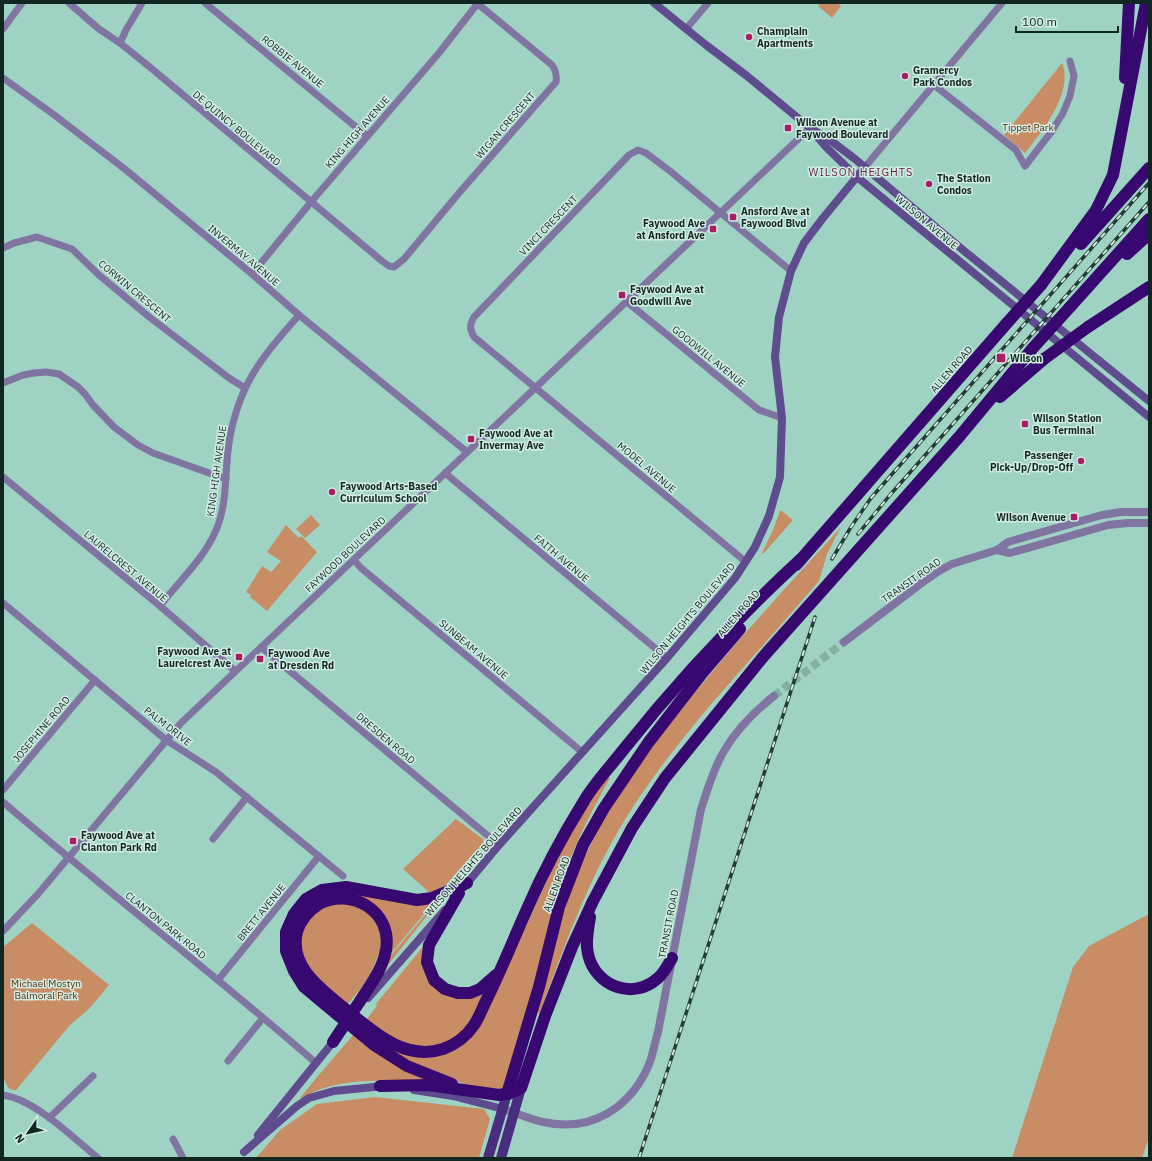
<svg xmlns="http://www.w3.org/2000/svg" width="1152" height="1161" font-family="'IBM Plex Sans',sans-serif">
	<rect width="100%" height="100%" fill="#9ed3c4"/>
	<g fill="#c88d64">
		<path d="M820 3H837L841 6 832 18 818 6Z"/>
		<path d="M1062 63C1074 92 1042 132 1025 153L1004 135Z"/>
		<path d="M780 511H782L793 520 763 554 762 553 773 530Z"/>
		<path d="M311 515 320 525 305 538 296 529Z"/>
		<path d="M286 525 299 538 301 536 317 552 267 611 250 597 251 595 246 592 262 566 271 572 281 561 267 552Z"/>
		<path d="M841 527 827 554 819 581C798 605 778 629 757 652 710 705 664 757 626 818 589 878 564 946 540 1013L536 1012C551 953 566 893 594 838 615 797 642 759 671 723 724 654 783 591 841 527Z"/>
		<path d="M606 777 610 778C587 819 567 860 554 905 545 935 540 966 532 996 523 1027 513 1058 503 1089L501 1090 471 1086 412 1066 389 1047 442 1055 493 999 559 854 571 832Z"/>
		<path d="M456 819 483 839V843L446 885 442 888 430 893 403 869Z"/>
		<path d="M359 893 433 903 389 956 390 941 359 898Z"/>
		<path d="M442 897 384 970 387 960 435 903Z"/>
		<path d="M335 903 352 904 371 915 377 924 382 936 380 955H378C372 975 361 989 347 1005L314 974 304 958 300 944 302 931 307 922 317 911Z"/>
		<path d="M1149 914V1137L1142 1158H1012L1073 967 1089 946Z"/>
		<path d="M32 923 109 985 89 1009 70 1025 16 1090C7 1091 7 1084 3 1078V947Z"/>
		<path d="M426 943 423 961 455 998C467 999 475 997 486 993L467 1027 450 1042 428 1048 401 1044 366 1020 377 1006 376 1004Z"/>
		<path d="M354 1034 428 1082C389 1080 335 1076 301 1099L300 1098 312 1083Z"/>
		<path d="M375 1097 484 1109 490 1119 479 1158H256L280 1130 317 1104Z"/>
	</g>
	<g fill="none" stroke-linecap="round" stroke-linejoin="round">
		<path stroke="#82b0a3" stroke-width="8" stroke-dasharray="8 4" stroke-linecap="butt" d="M774 696 844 642"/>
		<g stroke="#8075a2" stroke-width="7">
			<path d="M69 3 99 29 120 43 151 68 382 261 389 266 394 267 404 259 459 193 556 82C557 75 556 71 552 65L478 4"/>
			<path d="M205 3 367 136"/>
			<path d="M3 29 22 3"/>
			<path d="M686 29 708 3"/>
			<path d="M120 43 126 30 142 3"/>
			<path d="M3 78 53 114 126 170 252 274 299 315 467 452"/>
			<path d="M934 85 1016 150 1025 166 1052 131 1063 113 1070 96 1074 76 1070 61"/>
			<path d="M865 167 1002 3"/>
			<path d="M3 248 14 243 37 237 72 249 99 275 148 316 229 378 245 388"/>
			<path d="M252 274 311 202 439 53 478 3"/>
			<path d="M627 302 759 410 782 418"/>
			<path d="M3 383 23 375 34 373 46 372 59 374 78 387 85 394 93 405 114 427 138 445 153 453 226 479"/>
			<path d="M445 473 667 658"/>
			<path d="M3 477 160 606 235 671"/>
			<path d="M354 560 361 568 582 752"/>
			<path d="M746 562 474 337C470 329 469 325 474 317L629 155 638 150 646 153 670 171 791 271"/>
			<path d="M3 603 166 740 216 772 343 876"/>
			<path d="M160 606C179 581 205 558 217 528 227 503 225 476 228 450 232 418 243 386 262 360 273 344 286 330 299 315"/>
			<path d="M261 647 499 845"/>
			<path d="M3 790 95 680"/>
			<path d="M3 802C106 891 214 974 316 1063"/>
			<path d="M213 839 247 797"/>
			<path d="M3 931 38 894 181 723 810 128"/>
			<path d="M218 980 319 856"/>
			<path d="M228 1061 263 1018"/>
			<path d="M3 1095C36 1100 72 1137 98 1158"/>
			<path d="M49 1118 93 1076"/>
			<path d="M173 1139 183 1158"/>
		</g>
		<g stroke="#8075a2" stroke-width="8">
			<path d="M997 550 1010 553 1108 525 1128 523H1149"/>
			<path d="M844 642 923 582 939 571 952 564 997 550 1008 542 1102 515 1121 512H1149"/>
			<path d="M503 1109C516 1113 530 1119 543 1122 592 1133 632 1107 650 1062 653 1053 655 1042 658 1032L701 809C708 789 713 769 724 751 737 729 755 711 774 696"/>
		</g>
		<g stroke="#5f4c8e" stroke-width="8">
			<path d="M654 3 706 45 747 76 810 128 830 140 855 159 963 250 1149 401"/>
			<path d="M814 133 826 147 857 177 1149 417"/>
			<path d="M464 887 499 845 667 658 735 578 755 547 769 516 780 477 782 418 775 357 779 317 791 271 804 243 823 218 865 167"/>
			<path d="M368 998 445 910"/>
			<path d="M414 1090 453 1096 503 1109"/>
			<path d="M258 1135 333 1042"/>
			<path d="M244 1152 297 1106 309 1098 334 1091 384 1086"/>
		</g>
		<g stroke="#492d7e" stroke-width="10">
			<path d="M488 1158 507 1094"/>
			<path d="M501 1158 521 1088"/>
		</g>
		<g stroke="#37086f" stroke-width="12">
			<path d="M1125 78 1129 3"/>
			<path d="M1081 244 1149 168"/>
			<path d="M1127 254 1149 234"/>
			<path d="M1041 285 1096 210 1113 175 1146 3"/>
			<path d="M1070 307 1149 219"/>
			<path d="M1088 327 1149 287"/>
			<path d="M1000 397 1044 359"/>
			<path d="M796 565 1007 323"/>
			<path d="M459 893 429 945 427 962 434 980 445 989 458 993H470L480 989 496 975"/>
			<path d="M590 917C588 930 585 942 588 954 595 986 633 1001 658 978 664 973 668 965 672 958"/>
			<path d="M364 995C373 981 383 967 386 950 393 911 351 887 319 904 309 910 300 921 297 932 288 968 325 992 349 1012 376 1034 406 1061 443 1049 457 1044 466 1037 474 1025 480 1016 483 1006 488 997 502 968 514 938 527 909 543 872 563 835 584 801 595 782 611 766 624 749 678 681 738 617 801 559"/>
			<path d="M452 1084 407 1066 374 1045 304 987 294 971 286 951V932L294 914 306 899 322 890 346 887 417 900 432 898 467 883"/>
			<path d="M380 1086 428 1085 499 1095 511 1093 521 1088 545 1016 572 947 593 901 632 828 665 778 763 657 959 437 1032 349"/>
			<path d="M507 1094 539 987 559 907 583 845 604 808 648 743 703 672 740 629"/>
		</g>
		<g stroke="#233d36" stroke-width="3.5">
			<g id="rail">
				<path d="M858 534 890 495 1149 202"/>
				<path d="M832 559 851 527 871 498 1149 183"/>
				<path d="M639 1158 815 617"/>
			</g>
		</g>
		<use href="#rail" stroke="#d3ede5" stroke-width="2" stroke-dasharray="6" stroke-linecap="butt"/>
		<g stroke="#37086f" stroke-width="12">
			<path d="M1007 323 1041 285"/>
			<path d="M1032 349 1070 307"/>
			<path d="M1044 359 1088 327"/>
			<path d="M333 1042 364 995"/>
		</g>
	</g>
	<g fill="#a71e65" stroke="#d3ede5" stroke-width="1.5">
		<circle cx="749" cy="37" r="4"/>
		<circle cx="905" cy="76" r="4"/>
		<rect x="784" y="124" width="8" height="8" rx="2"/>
		<circle cx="929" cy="184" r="4"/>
		<rect x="729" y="213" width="8" height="8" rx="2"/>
		<rect x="709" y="225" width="8" height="8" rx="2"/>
		<rect x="618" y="291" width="8" height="8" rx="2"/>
		<rect x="996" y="353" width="10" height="10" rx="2"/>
		<rect x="1021" y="420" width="8" height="8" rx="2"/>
		<rect x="467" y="435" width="8" height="8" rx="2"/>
		<circle cx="1081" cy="461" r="4"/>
		<circle cx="332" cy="492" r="4"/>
		<rect x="1070" y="513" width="8" height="8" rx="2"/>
		<rect x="235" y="653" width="8" height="8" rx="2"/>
		<rect x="256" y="655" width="8" height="8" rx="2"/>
		<rect x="69" y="837" width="8" height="8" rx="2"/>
	</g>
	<g text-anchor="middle" stroke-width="3" stroke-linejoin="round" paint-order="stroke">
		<g font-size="10" font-weight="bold" fill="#112621" stroke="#d3ede5" text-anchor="start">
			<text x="757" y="35">Champlain<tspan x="757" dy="12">Apartments</tspan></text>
			<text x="913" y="74">Gramercy<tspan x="913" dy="12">Park Condos</tspan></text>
			<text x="796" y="126">Wilson Avenue at<tspan x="796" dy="12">Faywood Boulevard</tspan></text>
			<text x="937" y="182">The Station<tspan x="937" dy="12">Condos</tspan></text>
			<text x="741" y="215">Ansford Ave at<tspan x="741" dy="12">Faywood Blvd</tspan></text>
			<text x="705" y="227" text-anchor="end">Faywood Ave<tspan x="705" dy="12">at Ansford Ave</tspan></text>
			<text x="630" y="293">Faywood Ave at<tspan x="630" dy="12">Goodwill Ave</tspan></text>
			<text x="1010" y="362">Wilson</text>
			<text x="1033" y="422">Wilson Station<tspan x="1033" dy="12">Bus Terminal</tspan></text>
			<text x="479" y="437">Faywood Ave at<tspan x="479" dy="12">Invermay Ave</tspan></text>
			<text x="1073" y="459" text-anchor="end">Passenger<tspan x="1073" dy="12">Pick-Up/Drop-Off</tspan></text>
			<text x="340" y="490">Faywood Arts-Based<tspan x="340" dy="12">Curriculum School</tspan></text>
			<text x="1066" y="521" text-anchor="end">Wilson Avenue</text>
			<text x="231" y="655" text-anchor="end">Faywood Ave at<tspan x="231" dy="12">Laurelcrest Ave</tspan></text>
			<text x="268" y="657">Faywood Ave<tspan x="268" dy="12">at Dresden Rd</tspan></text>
			<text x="81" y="839">Faywood Ave at<tspan x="81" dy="12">Clanton Park Rd</tspan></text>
		</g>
		<g font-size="10" fill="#112621" stroke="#d3ede5">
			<text transform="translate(293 61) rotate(39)" y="4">ROBBIE AVENUE</text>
			<text transform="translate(505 125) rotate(-49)" y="4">WIGAN CRESCENT</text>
			<text transform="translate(237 128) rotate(40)" y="4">DE QUINCY BOULEVARD</text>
			<text transform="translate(357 132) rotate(-49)" y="4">KING HIGH AVENUE</text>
			<text transform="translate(927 222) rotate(40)" y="4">WILSON AVENUE</text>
			<text transform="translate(548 225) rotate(-46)" y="4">VINCI CRESCENT</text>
			<text transform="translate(244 255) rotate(40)" y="4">INVERMAY AVENUE</text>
			<text transform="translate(135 291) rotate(40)" y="4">CORWIN CRESCENT</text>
			<text transform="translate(709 356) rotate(39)" y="4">GOODWILL AVENUE</text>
			<text transform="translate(951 369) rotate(-49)" y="4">ALLEN ROAD</text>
			<text transform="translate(647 467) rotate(40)" y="4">MODEL AVENUE</text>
			<text transform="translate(216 471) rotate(-82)" y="4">KING HIGH AVENUE</text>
			<text transform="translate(345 554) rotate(-43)" y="4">FAYWOOD BOULEVARD</text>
			<text transform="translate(562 558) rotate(40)" y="4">FAITH AVENUE</text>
			<text transform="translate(126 566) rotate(40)" y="4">LAURELCREST AVENUE</text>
			<text transform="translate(911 580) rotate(-35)" y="4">TRANSIT ROAD</text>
			<text transform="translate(738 613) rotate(-49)" y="4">ALLEN ROAD</text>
			<text transform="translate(687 618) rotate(-50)" y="4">WILSON HEIGHTS BOULEVARD</text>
			<text transform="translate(474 649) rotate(40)" y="4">SUNBEAM AVENUE</text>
			<text transform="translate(168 726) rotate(38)" y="4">PALM DRIVE</text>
			<text transform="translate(41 729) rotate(-50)" y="4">JOSEPHINE ROAD</text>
			<text transform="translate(386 738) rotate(40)" y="4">DRESDEN ROAD</text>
			<text transform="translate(473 861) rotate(-49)" y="4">WILSON HEIGHTS BOULEVARD</text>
			<text transform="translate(556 884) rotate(-70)" y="4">ALLEN ROAD</text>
			<text transform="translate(261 912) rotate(-51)" y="4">BRETT AVENUE</text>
			<text transform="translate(668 924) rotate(-79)" y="4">TRANSIT ROAD</text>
			<text transform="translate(166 925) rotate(39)" y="4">CLANTON PARK ROAD</text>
		</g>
		<g font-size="10" fill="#532b09" stroke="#d3ede5">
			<text x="1028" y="131">Tippet Park</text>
			<text x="46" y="987">Michael Mostyn<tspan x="46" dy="12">Balmoral Park</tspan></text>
		</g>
		<g font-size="11" letter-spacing="1" fill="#611f3d" stroke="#d3ede5">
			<text x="861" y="176">WILSON HEIGHTS</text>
		</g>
	</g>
	<rect width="1152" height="1161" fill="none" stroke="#112621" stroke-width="8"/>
	<g transform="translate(28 1133) rotate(236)" stroke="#d3ede5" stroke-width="3" paint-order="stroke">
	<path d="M0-3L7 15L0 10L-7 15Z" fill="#112621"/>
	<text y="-6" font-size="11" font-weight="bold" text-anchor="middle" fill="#112621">N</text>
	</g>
	<path d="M1016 26v6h102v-6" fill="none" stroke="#112621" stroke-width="2"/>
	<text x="1022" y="26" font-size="12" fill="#112621" stroke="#d3ede5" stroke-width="3" paint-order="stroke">100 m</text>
</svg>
